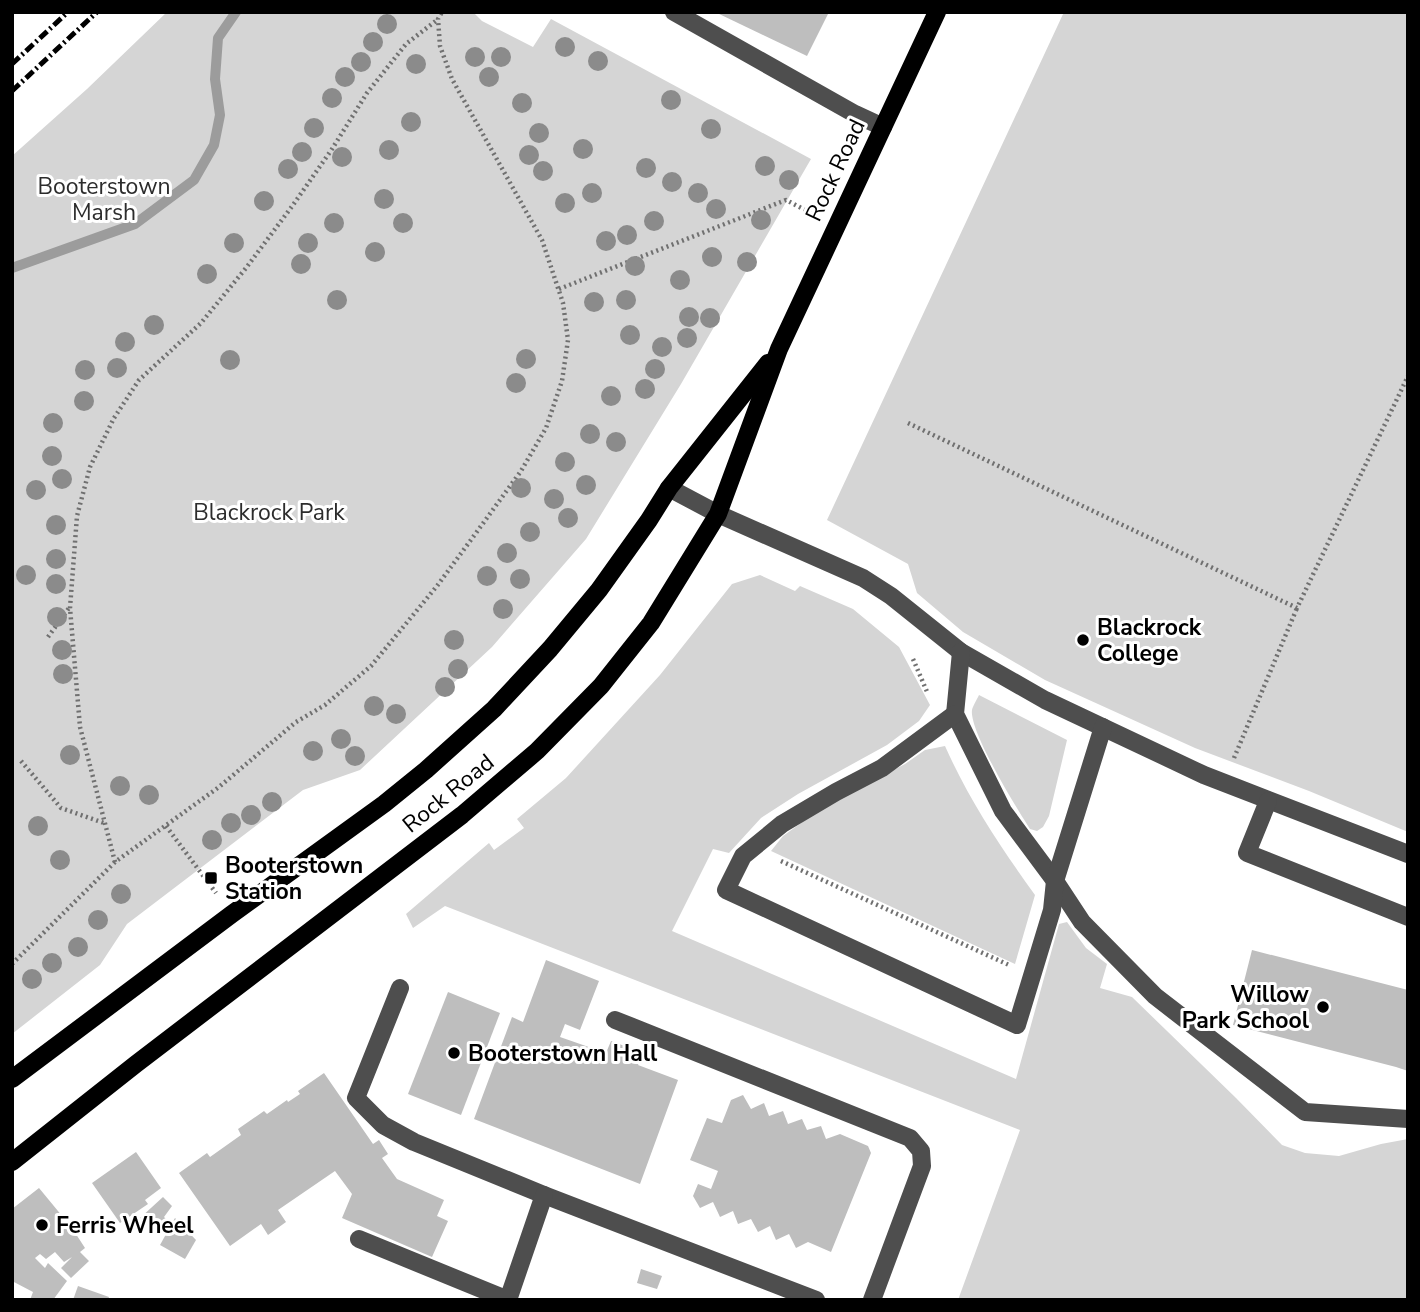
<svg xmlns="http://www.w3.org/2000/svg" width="1420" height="1312" font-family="'Nunito Sans',sans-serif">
	<rect width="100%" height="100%" fill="#fff"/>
	<g fill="#d5d5d5">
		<path d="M167 12H473L482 21 533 47 551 19 811 159 681 384 586 539 492 647 360 770 303 790 127 924 100 965 12 1034V156L87 89Z"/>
		<path d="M1064 12H1408V832L1309 791 1195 748 1045 680 963 632 917 593 908 564 827 520Z"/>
		<path d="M760 575 795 591 800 586 853 609 899 647 930 705 919 721 887 745 798 794 761 818 729 853 713 849 672 931 1016 1079 1059 924 1067 922 1086 948 1107 964 1100 988 1132 997 1236 1098 1282 1145 1305 1153 1339 1156 1381 1144 1408 1139 1407 1300H958L1020 1130 445 906 413 928 406 914 489 843 494 850 524 828 517 819 566 778 660 675 732 584Z"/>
		<path d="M979 695 1067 740 1049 816 1043 827 1037 831 1030 829C1017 809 969 731 972 710 973 706 977 699 979 695Z"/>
		<path d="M945 746C969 800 1001 848 1035 895L1015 964 771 851 783 836 826 805 905 764 925 750Z"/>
	</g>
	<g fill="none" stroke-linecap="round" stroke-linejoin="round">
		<path stroke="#9c9c9c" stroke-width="10" d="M12 268 135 224 194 180 214 145 220 115 215 79 218 38 236 12"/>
	</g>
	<g fill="#bebebe">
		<path d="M715 12H829L807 56Z"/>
		<path d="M1252 950 1408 990V1071L1396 1067 1233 1025Z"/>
		<path d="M546 960 599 981 580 1030 565 1024 560 1037 606 1053 611 1041 644 1053 638 1065 678 1080 640 1184 474 1119 512 1017 523 1022Z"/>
		<path d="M448 992 500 1013 461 1115 408 1094Z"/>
		<path d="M324 1073 373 1144 379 1140 388 1154 382 1158 397 1179 444 1200 437 1216 448 1221 432 1257 342 1218 352 1194 335 1171 278 1210 286 1222 268 1235 261 1224 230 1246 179 1173 207 1153 210 1157 241 1135 238 1129 264 1111 267 1114 287 1100 288 1102 300 1094 298 1091Z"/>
		<path d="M743 1095 751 1109 764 1103 769 1116 783 1111 788 1124 802 1119 807 1130 821 1126 826 1139 840 1134 868 1146 871 1153 831 1252 808 1242 796 1248 789 1234 776 1240 770 1226 758 1232 751 1219 738 1224 733 1211 720 1217 713 1202 700 1208 693 1196 698 1184 711 1189 718 1171 690 1160 707 1118 722 1123 731 1100Z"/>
		<path d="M136 1152 161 1188 145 1200 148 1204 120 1223 92 1183Z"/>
		<path d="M39 1188 72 1228 85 1248 80 1252 89 1261 71 1278 61 1268 72 1257 64 1262 55 1252 46 1259 40 1254 35 1258 45 1268 48 1263 67 1281 53 1300H30L33 1292 12 1281V1209Z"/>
		<path d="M163 1197 172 1206 164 1217 167 1220 160 1232 140 1218Z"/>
		<path d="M175 1218 196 1240 185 1259 160 1245Z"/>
		<path d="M641 1269 662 1276 657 1289 637 1283Z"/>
		<path d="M78 1286 109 1297 108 1300H73Z"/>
	</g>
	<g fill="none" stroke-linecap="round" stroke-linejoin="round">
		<g stroke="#707070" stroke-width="4.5" stroke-dasharray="2 3.5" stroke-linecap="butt">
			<path d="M559 289 786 200 811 213"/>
			<path d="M908 423 1297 608 1408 376"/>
			<path d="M48 637 69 608"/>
			<path d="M913 659 928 694"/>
			<path d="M1234 758 1297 608"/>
			<path d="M21 761 61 808 104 823"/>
			<path d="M166 826 216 893"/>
			<path d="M781 861 1009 965"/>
			<path d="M115 862 80 727 70 608 77 516 90 467 114 418 139 380 201 323 246 268 293 205 332 149 367 93 406 44 437 20"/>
			<path d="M12 964 115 862 219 787 296 722 325 705 371 666 437 586 476 533 521 471 546 428 562 381 568 340 563 303 542 240 452 79 440 46 438 19 442 12"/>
		</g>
		<g stroke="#4e4e4e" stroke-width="18">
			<path d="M674 12 855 114 883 127"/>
			<path d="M669 488 718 514 863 578 891 596 961 652 1045 700 1204 775 1408 854"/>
			<path d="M961 652 955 714 1003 811 1055 881 1082 922 1155 996 1305 1112 1408 1119"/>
			<path d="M955 714 882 768 836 792 782 824 743 856 726 890 1017 1025 1052 910 1055 881 1103 727"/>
			<path d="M1268 801 1247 853 1408 917"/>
			<path d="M400 988 356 1098 383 1125 414 1142 544 1195 816 1300"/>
			<path d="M615 1020 910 1138 921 1151 922 1166 872 1300"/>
			<path d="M359 1239 508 1300 544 1195"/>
		</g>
		<g stroke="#000" stroke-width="18">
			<path d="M12 1079 232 914 384 804 426 770 494 709 550 649 599 590 649 520 669 488 768 363"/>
			<path d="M12 1162 136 1064 462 815 537 751 601 686 651 623 718 514 779 349 937 12"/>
		</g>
		<g stroke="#000" stroke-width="5" stroke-dasharray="10 3.5 2 3.5" stroke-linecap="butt">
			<path d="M12 64 68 12"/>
			<path d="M12 91 97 12"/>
		</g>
	</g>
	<g fill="#8b8b8b">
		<circle cx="387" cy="24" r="10"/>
		<circle cx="373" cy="42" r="10"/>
		<circle cx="565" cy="47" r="10"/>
		<circle cx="475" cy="57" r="10"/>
		<circle cx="501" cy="57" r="10"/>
		<circle cx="598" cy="61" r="10"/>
		<circle cx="361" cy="62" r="10"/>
		<circle cx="416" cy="64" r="10"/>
		<circle cx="345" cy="77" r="10"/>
		<circle cx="489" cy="77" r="10"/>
		<circle cx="332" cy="98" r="10"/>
		<circle cx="671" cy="100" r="10"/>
		<circle cx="522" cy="103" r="10"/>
		<circle cx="411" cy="122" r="10"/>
		<circle cx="314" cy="128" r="10"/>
		<circle cx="711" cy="129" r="10"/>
		<circle cx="539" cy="133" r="10"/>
		<circle cx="583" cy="149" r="10"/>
		<circle cx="389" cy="150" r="10"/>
		<circle cx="302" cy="152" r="10"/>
		<circle cx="529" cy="155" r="10"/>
		<circle cx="342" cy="157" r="10"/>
		<circle cx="765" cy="166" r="10"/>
		<circle cx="646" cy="168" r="10"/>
		<circle cx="288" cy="169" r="10"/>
		<circle cx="543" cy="171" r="10"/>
		<circle cx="789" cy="180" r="10"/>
		<circle cx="672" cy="182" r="10"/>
		<circle cx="592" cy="193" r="10"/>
		<circle cx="698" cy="193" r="10"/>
		<circle cx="384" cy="199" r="10"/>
		<circle cx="264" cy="201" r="10"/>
		<circle cx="565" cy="203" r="10"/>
		<circle cx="716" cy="209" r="10"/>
		<circle cx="761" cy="220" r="10"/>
		<circle cx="654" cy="221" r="10"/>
		<circle cx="334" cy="223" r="10"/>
		<circle cx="403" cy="223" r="10"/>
		<circle cx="627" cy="235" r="10"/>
		<circle cx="606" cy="241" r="10"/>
		<circle cx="234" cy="243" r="10"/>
		<circle cx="308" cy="243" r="10"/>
		<circle cx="375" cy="252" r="10"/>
		<circle cx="712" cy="257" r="10"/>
		<circle cx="747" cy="262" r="10"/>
		<circle cx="301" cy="264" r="10"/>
		<circle cx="635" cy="266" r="10"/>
		<circle cx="207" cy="274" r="10"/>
		<circle cx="680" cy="280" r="10"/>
		<circle cx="337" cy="300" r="10"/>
		<circle cx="626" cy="300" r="10"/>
		<circle cx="594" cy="302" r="10"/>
		<circle cx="689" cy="317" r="10"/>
		<circle cx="710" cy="318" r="10"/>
		<circle cx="154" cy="325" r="10"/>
		<circle cx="630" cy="335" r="10"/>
		<circle cx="687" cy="338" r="10"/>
		<circle cx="125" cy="342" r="10"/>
		<circle cx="662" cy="347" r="10"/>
		<circle cx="526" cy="359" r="10"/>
		<circle cx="230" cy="360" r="10"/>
		<circle cx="117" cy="368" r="10"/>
		<circle cx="655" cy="369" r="10"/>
		<circle cx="85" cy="370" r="10"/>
		<circle cx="516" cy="383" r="10"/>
		<circle cx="645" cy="389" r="10"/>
		<circle cx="611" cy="396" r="10"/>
		<circle cx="84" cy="401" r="10"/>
		<circle cx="53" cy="423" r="10"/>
		<circle cx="590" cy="434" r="10"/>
		<circle cx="616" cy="442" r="10"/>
		<circle cx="52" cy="456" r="10"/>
		<circle cx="565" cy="462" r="10"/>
		<circle cx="62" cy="479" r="10"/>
		<circle cx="586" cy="485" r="10"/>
		<circle cx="521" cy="488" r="10"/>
		<circle cx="36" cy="490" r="10"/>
		<circle cx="554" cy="499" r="10"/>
		<circle cx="568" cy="518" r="10"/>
		<circle cx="56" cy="525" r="10"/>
		<circle cx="530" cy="532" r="10"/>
		<circle cx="507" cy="553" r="10"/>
		<circle cx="56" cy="559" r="10"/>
		<circle cx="26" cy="575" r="10"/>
		<circle cx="487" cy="576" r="10"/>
		<circle cx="520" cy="579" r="10"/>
		<circle cx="56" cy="584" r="10"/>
		<circle cx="503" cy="609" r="10"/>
		<circle cx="57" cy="617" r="10"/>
		<circle cx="454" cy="640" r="10"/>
		<circle cx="62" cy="650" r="10"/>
		<circle cx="458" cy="669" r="10"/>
		<circle cx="63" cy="674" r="10"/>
		<circle cx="445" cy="687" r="10"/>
		<circle cx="374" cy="706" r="10"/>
		<circle cx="396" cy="714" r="10"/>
		<circle cx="341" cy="739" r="10"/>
		<circle cx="313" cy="751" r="10"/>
		<circle cx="70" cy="755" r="10"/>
		<circle cx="355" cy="756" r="10"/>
		<circle cx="120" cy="786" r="10"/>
		<circle cx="149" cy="795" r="10"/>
		<circle cx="272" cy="802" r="10"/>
		<circle cx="251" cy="815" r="10"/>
		<circle cx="231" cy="823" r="10"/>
		<circle cx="38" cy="826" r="10"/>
		<circle cx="212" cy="840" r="10"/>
		<circle cx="60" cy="860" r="10"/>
		<circle cx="121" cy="894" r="10"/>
		<circle cx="98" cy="920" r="10"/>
		<circle cx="78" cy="947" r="10"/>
		<circle cx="52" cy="963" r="10"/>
		<circle cx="32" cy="979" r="10"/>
	</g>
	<g fill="#000" stroke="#fff" stroke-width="2.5">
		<circle cx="1083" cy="640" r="7"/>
		<rect x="204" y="871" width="14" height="14" rx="3.5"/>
		<circle cx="1323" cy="1007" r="7"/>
		<circle cx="454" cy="1053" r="7"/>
		<circle cx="42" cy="1225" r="7"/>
	</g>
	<g text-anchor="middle" stroke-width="6" stroke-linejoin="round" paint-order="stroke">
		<g font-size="23" fill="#000" stroke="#fff">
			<text transform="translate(835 170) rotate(-65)" y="8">Rock Road</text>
			<text transform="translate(448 793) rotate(-39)" y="8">Rock Road</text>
		</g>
		<g font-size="23" fill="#2c2c2c" stroke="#fff">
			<text x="104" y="194">Booterstown<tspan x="104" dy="26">Marsh</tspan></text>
			<text x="269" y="520">Blackrock Park</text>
		</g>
		<g font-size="23" font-weight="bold" fill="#000" stroke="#fff" text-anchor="start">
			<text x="1097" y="635">Blackrock<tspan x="1097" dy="26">College</tspan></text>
			<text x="225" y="873">Booterstown<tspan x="225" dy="26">Station</tspan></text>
			<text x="1309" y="1002" text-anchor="end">Willow<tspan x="1309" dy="26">Park School</tspan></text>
			<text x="468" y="1061">Booterstown Hall</text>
			<text x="56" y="1233">Ferris Wheel</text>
		</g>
	</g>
	<rect width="1420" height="1312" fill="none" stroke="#000000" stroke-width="28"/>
</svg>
